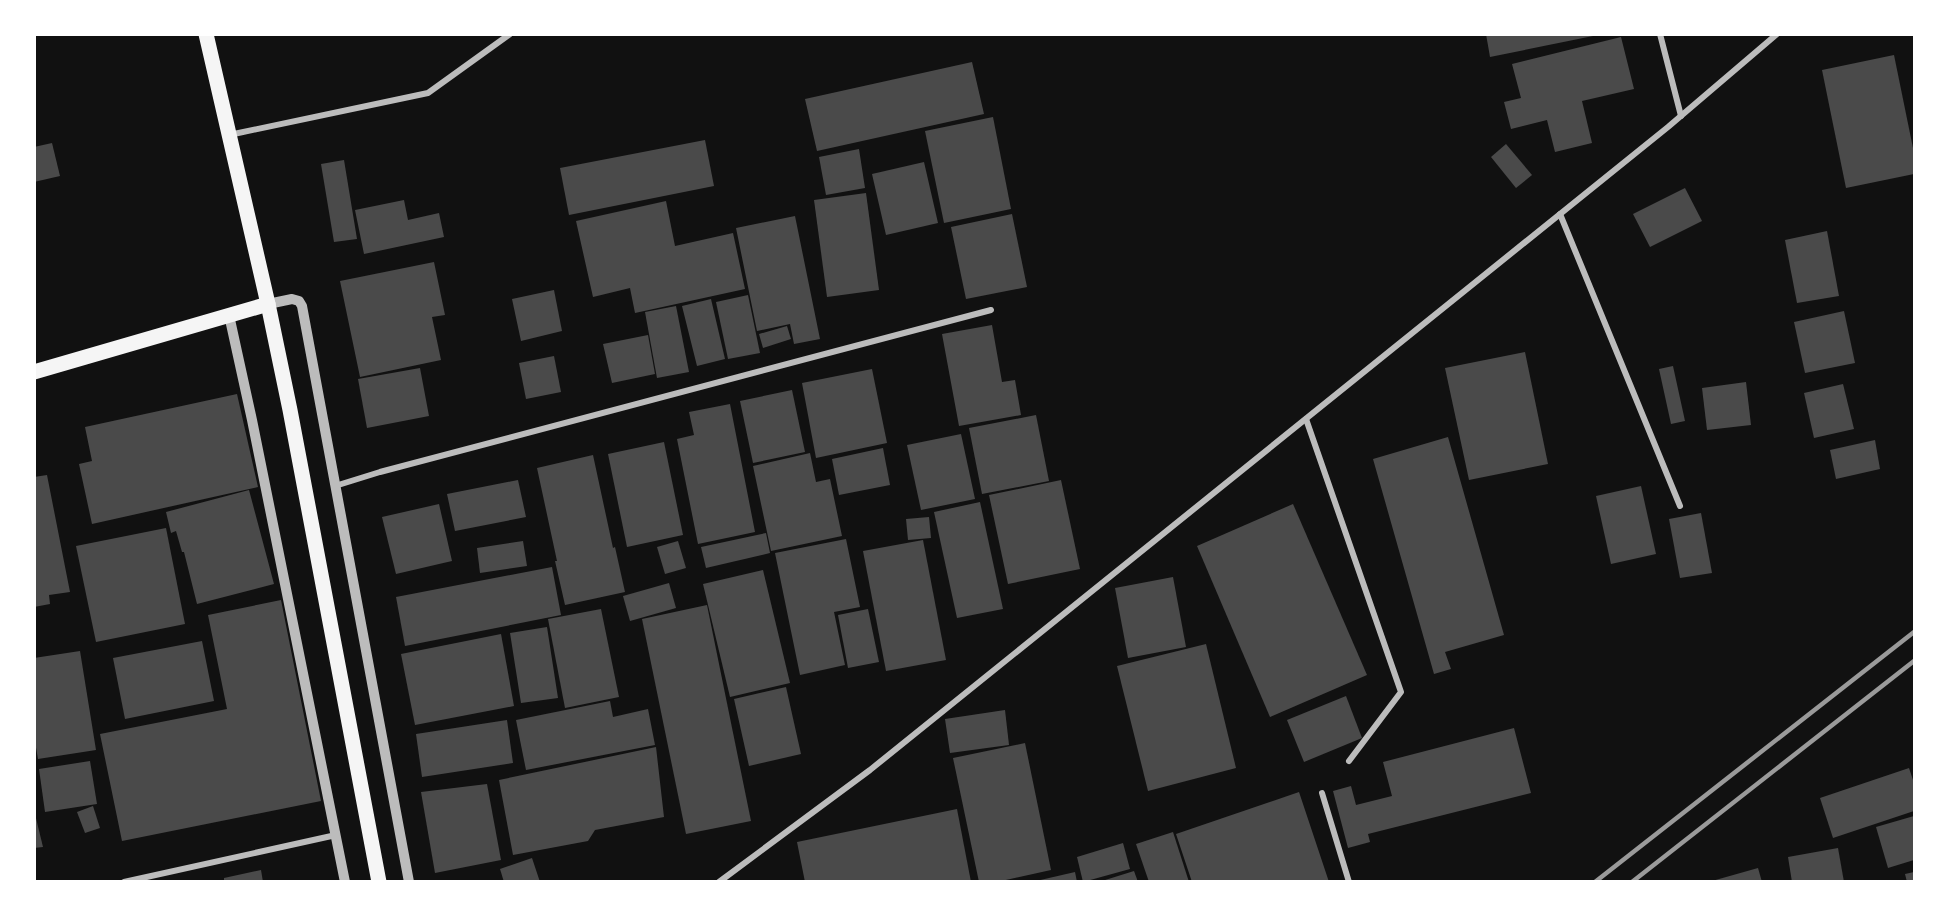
<svg xmlns="http://www.w3.org/2000/svg" width="1949" height="916" font-family="Mulish,sans-serif">
	<rect width="100%" height="100%" fill="#111"/>
	<g fill="#4a4a4a">
		<path d="M1486 34H1593V36L1490 57Z"/>
		<path d="M1621 37 1634 89 1582 101 1592 143 1555 152 1547 120 1511 129 1504 102 1521 98 1512 64Z"/>
		<path d="M1894 55 1914 153V174L1846 188 1822 70Z"/>
		<path d="M972 62 984 114 817 151 805 99Z"/>
		<path d="M993 117 1011 209 944 223 925 131Z"/>
		<path d="M705 140 714 186 569 215 560 168Z"/>
		<path d="M52 143 60 176 34 182V147Z"/>
		<path d="M1506 144 1532 175 1516 188 1491 157Z"/>
		<path d="M859 149 865 188 826 195 819 157Z"/>
		<path d="M344 160 357 239 334 242 321 164Z"/>
		<path d="M924 162 938 223 886 235 872 174Z"/>
		<path d="M1685 188 1702 221 1650 247 1633 214Z"/>
		<path d="M866 193 879 290 827 297 814 200Z"/>
		<path d="M404 200 408 220 439 213 444 237 364 254 355 210Z"/>
		<path d="M666 201 675 246 733 233 745 289 635 313 630 288 593 297 576 221Z"/>
		<path d="M1012 214 1027 287 966 299 951 227Z"/>
		<path d="M795 216 820 339 794 344 790 324 757 331 736 228Z"/>
		<path d="M1827 231 1839 296 1797 303 1785 240Z"/>
		<path d="M434 262 445 315 432 317 441 360 360 377 340 281Z"/>
		<path d="M554 290 562 331 521 341 512 299Z"/>
		<path d="M748 295 760 353 728 359 716 302Z"/>
		<path d="M711 299 725 359 697 366 682 306Z"/>
		<path d="M676 306 689 372 657 378 645 312Z"/>
		<path d="M1844 311 1855 363 1805 373 1794 322Z"/>
		<path d="M992 325 1002 382 1015 380 1021 415 959 426 942 334Z"/>
		<path d="M787 326 791 339 763 348 759 334Z"/>
		<path d="M648 335 655 374 612 383 603 344Z"/>
		<path d="M1525 352 1548 464 1469 480 1445 368Z"/>
		<path d="M554 356 561 392 526 399 519 363Z"/>
		<path d="M1673 366 1685 421 1671 424 1659 369Z"/>
		<path d="M420 368 429 416 367 428 358 379Z"/>
		<path d="M872 369 887 443 816 458 802 383Z"/>
		<path d="M1746 382 1751 425 1707 430 1702 388Z"/>
		<path d="M1843 384 1854 429 1814 438 1804 393Z"/>
		<path d="M792 390 805 452 753 463 740 401Z"/>
		<path d="M237 394 258 487 92 524 79 464 92 461 85 427Z"/>
		<path d="M730 404 755 532 698 544 677 439 694 435 689 412Z"/>
		<path d="M1036 415 1049 481 982 494 969 428Z"/>
		<path d="M961 434 975 499 921 510 907 445Z"/>
		<path d="M1448 437 1504 635 1445 652 1451 669 1434 674 1373 459Z"/>
		<path d="M1875 440 1880 469 1836 479 1830 450Z"/>
		<path d="M664 442 683 535 627 547 608 454Z"/>
		<path d="M883 448 890 485 839 495 832 459Z"/>
		<path d="M810 453 816 482 830 479 842 536 771 551 753 466Z"/>
		<path d="M593 455 613 548 615 547 625 592 565 605 555 561H557L537 468Z"/>
		<path d="M47 475 70 592 49 595 50 604 34 607V477Z"/>
		<path d="M518 480 526 517 455 531 447 494Z"/>
		<path d="M1061 480 1080 569 1008 584 989 495Z"/>
		<path d="M1641 486 1656 554 1611 564 1596 496Z"/>
		<path d="M249 490 274 584 197 604 184 552H182L176 531 171 533 166 512Z"/>
		<path d="M980 502 1003 609 957 618 934 512Z"/>
		<path d="M439 504 452 561 396 574 382 517Z"/>
		<path d="M1293 504 1367 675 1270 717 1197 546Z"/>
		<path d="M1701 513 1712 573 1680 578 1669 519Z"/>
		<path d="M929 517 931 538 908 540 906 519Z"/>
		<path d="M166 528 185 624 96 642 76 546Z"/>
		<path d="M766 533 770 553 706 568 701 547Z"/>
		<path d="M846 539 860 607 834 612 845 665 800 675 775 553Z"/>
		<path d="M923 540 946 660 886 671 863 551Z"/>
		<path d="M523 541 527 566 480 573 477 548Z"/>
		<path d="M678 541 686 568 665 574 657 547Z"/>
		<path d="M552 567 561 615 405 646 396 597Z"/>
		<path d="M763 570 790 683 730 697 703 584Z"/>
		<path d="M1173 577 1186 647 1128 658 1115 588Z"/>
		<path d="M669 583 676 608 630 621 623 596Z"/>
		<path d="M281 600 321 801 122 841 100 734 227 709 208 615Z"/>
		<path d="M707 605 751 821 686 834 642 619Z"/>
		<path d="M601 609 619 697 565 708 548 619Z"/>
		<path d="M868 609 879 662 848 668 838 615Z"/>
		<path d="M547 627 558 698 521 703 510 633Z"/>
		<path d="M501 634 514 706 415 725 401 654Z"/>
		<path d="M202 641 214 701 125 719 113 658Z"/>
		<path d="M1206 644 1236 768 1148 791 1117 666Z"/>
		<path d="M80 651 96 750 38 759 34 736V658Z"/>
		<path d="M786 687 801 754 749 766 734 699Z"/>
		<path d="M1346 696 1362 738 1304 762 1287 720Z"/>
		<path d="M610 701 613 717 648 709 655 745 526 770 516 720Z"/>
		<path d="M1005 710 1009 745 950 753 945 719Z"/>
		<path d="M507 720 513 763 422 777 416 734Z"/>
		<path d="M1514 728 1531 793 1368 834 1370 842 1348 848 1333 791 1351 786 1356 805 1392 796 1383 762Z"/>
		<path d="M1025 743 1051 870 997 882H979L953 758Z"/>
		<path d="M656 747 664 817 595 830 588 841 513 855 499 780Z"/>
		<path d="M90 761 97 804 45 812 39 769Z"/>
		<path d="M1909 768 1914 783V811L1833 838 1820 798Z"/>
		<path d="M487 784 501 860 435 873 421 792Z"/>
		<path d="M1299 792 1329 882H1192L1176 834Z"/>
		<path d="M93 806 100 828 85 833 77 812Z"/>
		<path d="M957 809 971 882H805L797 842Z"/>
		<path d="M34 810 43 847 34 848Z"/>
		<path d="M1914 816V860L1888 868 1876 827Z"/>
		<path d="M1173 832 1189 882H1149L1136 844Z"/>
		<path d="M1123 843 1130 869 1083 882 1077 857Z"/>
		<path d="M1838 848 1844 882H1792L1788 857Z"/>
		<path d="M532 858 540 882H504L500 869Z"/>
		<path d="M1758 868 1762 882H1712V881Z"/>
		<path d="M261 870 263 882H224V878Z"/>
		<path d="M1134 871 1138 882H1102V881Z"/>
		<path d="M1075 872 1077 882H1037L1036 881Z"/>
		<path d="M1914 872V882H1907L1905 874Z"/>
	</g>
	<g fill="none" stroke-linecap="round" stroke-linejoin="round">
		<g stroke="#bcbcbc" stroke-width="6">
			<path d="M1660 34 1681 116"/>
			<path d="M229 135 428 93 510 34"/>
			<path d="M1560 214 1680 506"/>
			<path d="M1306 419 1401 692 1349 761"/>
			<path d="M335 486 380 472 991 310"/>
			<path d="M1322 793 1349 882"/>
			<path d="M124 882 336 835"/>
			<path d="M719 882 870 770 1668 127 1777 34"/>
		</g>
		<g stroke="#bcbcbc" stroke-width="10">
			<path d="M268 304 292 299 299 301 302 306 409 882"/>
			<path d="M229 315 252 420 345 882"/>
		</g>
		<g stroke="#f5f5f5" stroke-width="15">
			<path d="M206 34 268 304 290 410 379 882"/>
			<path d="M34 372 268 304"/>
		</g>
		<g stroke="#9a9a9a" stroke-width="4.5">
			<path d="M1595 882 1914 632"/>
			<path d="M1632 882 1914 661"/>
		</g>
	</g>
	<rect width="1949" height="916" fill="none" stroke="#ffffff" stroke-width="72"/>
</svg>
